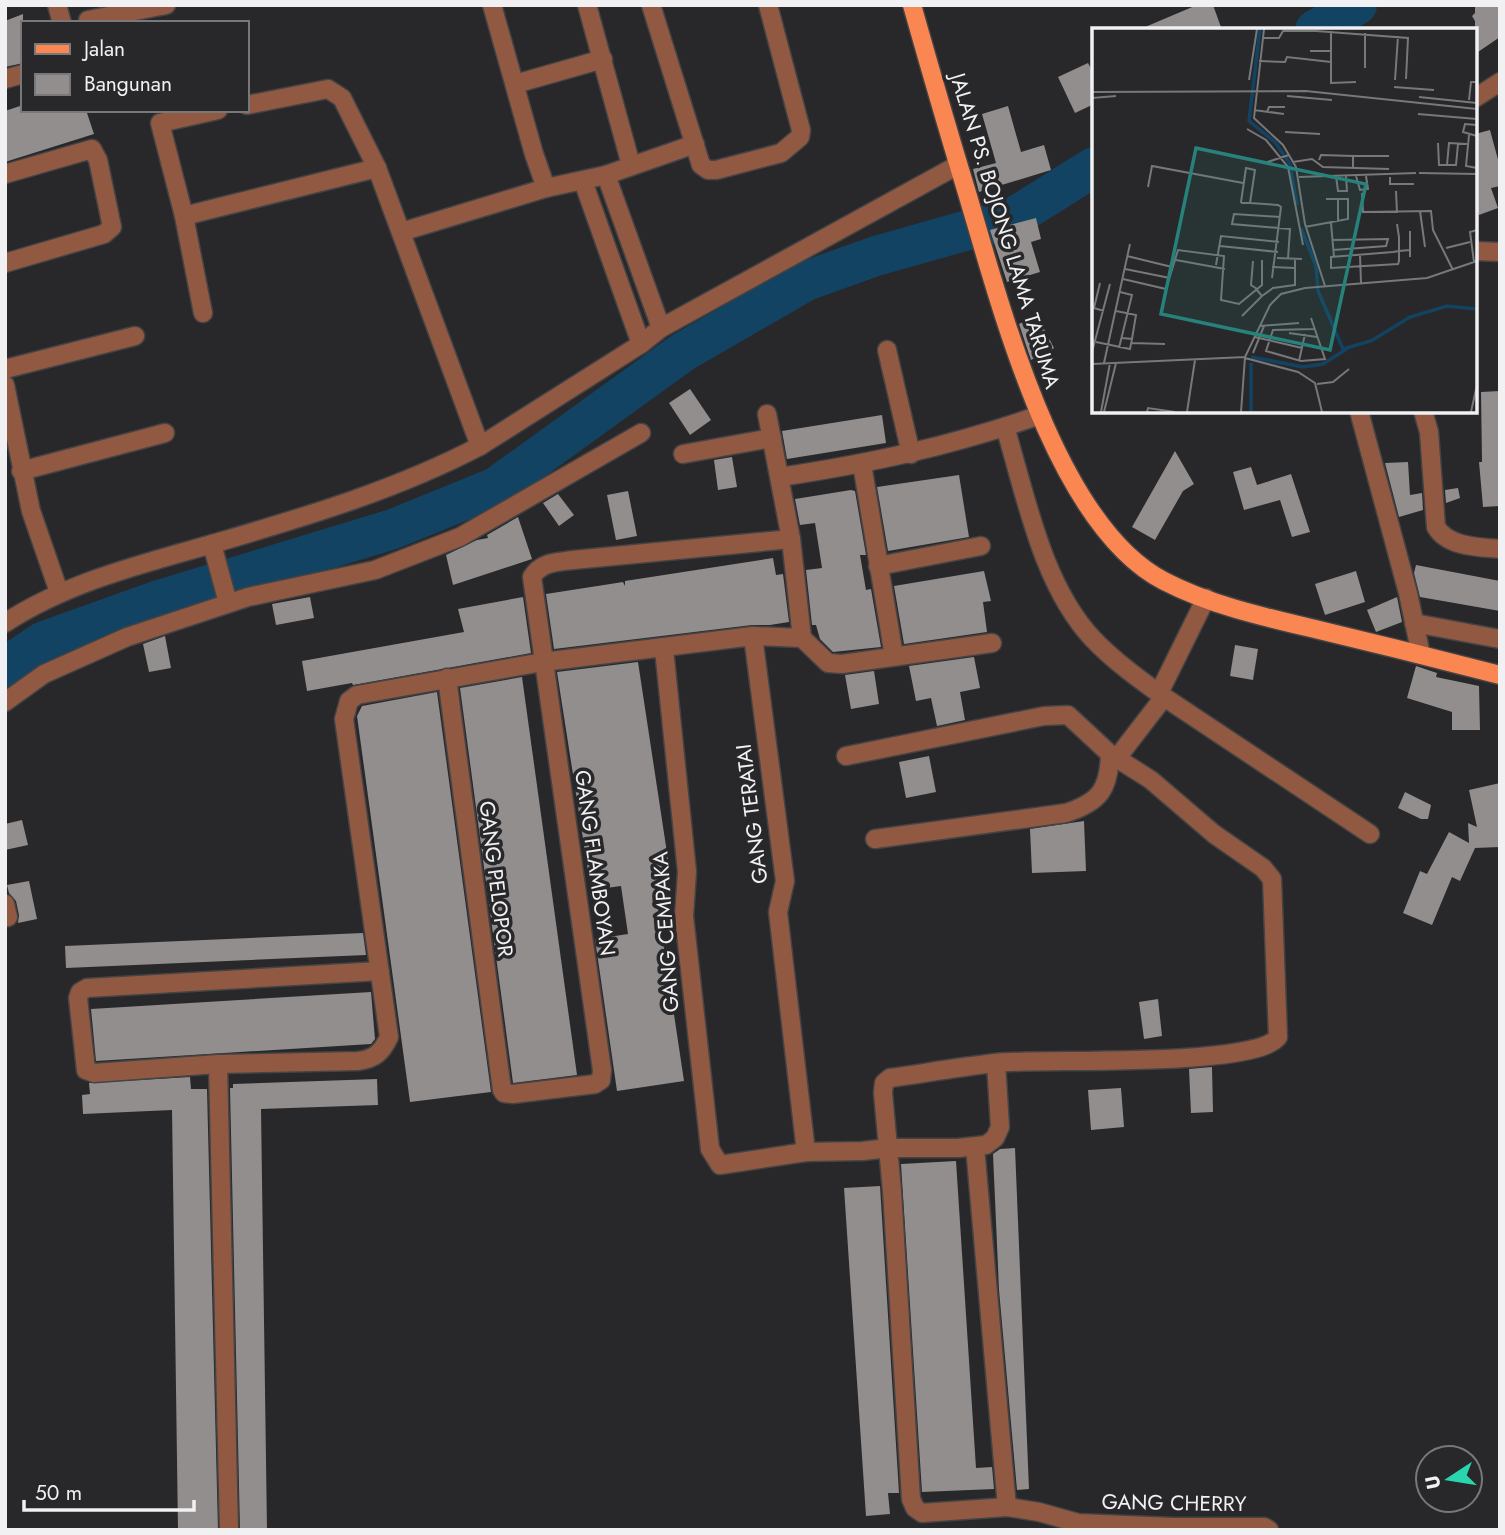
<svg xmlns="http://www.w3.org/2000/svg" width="1505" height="1535" font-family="Jost,sans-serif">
	<rect width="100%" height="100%" fill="#282729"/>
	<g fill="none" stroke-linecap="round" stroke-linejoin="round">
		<g stroke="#134363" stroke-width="40">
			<path d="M1315 30 1357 5"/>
			<path d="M5 667 44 641 156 601 393 529 496 487 683 352 806 281 876 256 1014 217 1094 167"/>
		</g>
	</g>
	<g fill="#918e8d">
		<path d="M1197 5H1213L1222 30H1138Z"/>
		<path d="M1475 5H1500V37L1475 54V21L1472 16 1475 13Z"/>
		<path d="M23 14V63L5 67V21Z"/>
		<path d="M1088 63 1094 74V104L1075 113 1058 77Z"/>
		<path d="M23 105V110H86L94 134 5 162V111Z"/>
		<path d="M1008 106 1021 152 1044 145 1051 170 979 192 973 169 996 163 982 114Z"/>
		<path d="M1490 130 1500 167V186L1491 188 1498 208 1479 215 1475 202V134Z"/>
		<path d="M1036 218 1041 239 1031 242 1040 272 1007 282 990 230Z"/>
		<path d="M1037 315 1054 348 1031 360 1019 324Z"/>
		<path d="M690 389 711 420 690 435 669 403Z"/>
		<path d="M1500 391V506L1483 507 1479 462H1482L1481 392Z"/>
		<path d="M882 415 886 443 787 459 782 431Z"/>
		<path d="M1175 451 1194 484 1183 491 1155 540 1132 527Z"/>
		<path d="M732 457 737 487 718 490 714 460Z"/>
		<path d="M1408 462 1410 495 1422 493 1423 510 1399 517 1385 463Z"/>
		<path d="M1251 467 1257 485 1291 474 1310 532 1292 537 1280 500 1244 510 1233 472Z"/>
		<path d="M959 475 969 537 888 551 877 487Z"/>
		<path d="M1458 488 1460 498 1446 503 1445 490Z"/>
		<path d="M851 490 855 491 866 555H860L866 590 871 589 881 647 833 652 820 639 816 625H812L806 570 822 568 815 523 800 525 795 499Z"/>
		<path d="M628 491 637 536 616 540 607 495Z"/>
		<path d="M558 494 574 515 559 526 543 503Z"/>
		<path d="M518 517 532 559 453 585 446 555 477 540 488 538 487 535Z"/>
		<path d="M773 558 776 575 783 574 789 622 770 625H752L554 649 546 594 623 582 625 586V581Z"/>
		<path d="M1416 565 1500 581V611L1420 597 1414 573Z"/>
		<path d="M984 571 991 601 983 602 987 632 904 644 894 586Z"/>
		<path d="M1356 571 1365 602 1325 615 1315 584Z"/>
		<path d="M310 597 314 618 276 625 272 604Z"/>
		<path d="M523 597 531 653 353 685 352 683 307 691 302 661 464 632 458 609Z"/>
		<path d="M1397 597 1402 622 1376 632 1367 610Z"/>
		<path d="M165 636 171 668 149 672 143 644Z"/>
		<path d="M1235 645 1258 649 1253 680 1230 676Z"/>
		<path d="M974 657 980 688 960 692 965 720 937 726 931 698 916 701 909 666Z"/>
		<path d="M638 662 671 879 654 881 684 1081 617 1091 595 939 628 934 621 886 591 890 557 672Z"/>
		<path d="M1416 666 1437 673 1436 677 1479 686 1480 730H1452V712L1407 698Z"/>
		<path d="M874 671 879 704 851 709 845 675Z"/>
		<path d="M522 677 577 1075 513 1083 460 688Z"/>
		<path d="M437 692 491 1092 410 1102 357 716 362 706Z"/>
		<path d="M929 756 936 792 906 798 899 762Z"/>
		<path d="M1500 783V847L1475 848 1460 881 1452 877 1432 925 1403 913 1420 871 1427 874 1449 832 1469 843 1468 823 1477 827 1469 790Z"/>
		<path d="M1405 792 1431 805 1428 819H1421L1398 808Z"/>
		<path d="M22 820 28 845 5 850V824Z"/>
		<path d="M1084 821 1086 871 1032 873 1030 829Z"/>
		<path d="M29 881 37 919 18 923 19 915 16 901 9 893 7 885Z"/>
		<path d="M363 933 366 955 66 968 65 946Z"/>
		<path d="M371 992 375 1039 371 1044 96 1061 91 1009Z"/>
		<path d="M1158 999 1162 1036 1144 1039 1139 1002Z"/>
		<path d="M1212 1067 1213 1112 1191 1113 1189 1069Z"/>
		<path d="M190 1077 191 1089H207L218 1530H178L172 1110 83 1114 82 1095 90 1094 89 1083Z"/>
		<path d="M377 1079 378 1105 261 1109 267 1530H240L230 1088H233V1084Z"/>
		<path d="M1121 1088 1124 1127 1091 1130 1088 1090Z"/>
		<path d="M1015 1148 1029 1489 1017 1490 999 1290 993 1154 1000 1149Z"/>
		<path d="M956 1161 976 1468 992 1467 994 1489 922 1492 901 1164Z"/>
		<path d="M880 1186 899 1493H888L890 1514 866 1516 844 1188Z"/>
	</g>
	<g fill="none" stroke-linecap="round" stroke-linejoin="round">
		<g stroke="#444345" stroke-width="21">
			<g id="street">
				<path d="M57 5 62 23"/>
				<path d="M492 5 534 154 546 188"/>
				<path d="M587 5 631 165"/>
				<path d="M651 5 701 165 708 170H716L781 153 800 137 801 130 768 5"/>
				<path d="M88 20 166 5"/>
				<path d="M5 79 23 74"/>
				<path d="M515 84 603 59"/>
				<path d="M1475 98 1500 82"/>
				<path d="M247 105 328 89 342 98 377 168 480 446"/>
				<path d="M5 174 92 149 98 160 112 227 104 234 5 263"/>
				<path d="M606 175 661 328"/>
				<path d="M583 181 641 344"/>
				<path d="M184 216 377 168"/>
				<path d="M401 232 546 188 606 175 695 144"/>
				<path d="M1475 251 1500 252"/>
				<path d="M203 313 184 216 160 123 218 110"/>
				<path d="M887 350 911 454"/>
				<path d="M5 369 135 336"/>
				<path d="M5 385 31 511 59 592"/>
				<path d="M1359 411 1408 593 1421 655"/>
				<path d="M1423 411 1429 432 1436 527C1448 547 1478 547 1500 549"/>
				<path d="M767 414 791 539 802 638"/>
				<path d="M1005 427C1026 496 1042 585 1093 639 1114 661 1139 679 1164 697"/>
				<path d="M683 454 772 438"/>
				<path d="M862 464 894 656"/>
				<path d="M21 471 165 433"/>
				<path d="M780 477C872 463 951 446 1040 415"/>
				<path d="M212 544 228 603"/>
				<path d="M878 566 981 546"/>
				<path d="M5 623C69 581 146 563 219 542 308 516 398 489 480 446L641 344 661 328 958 165"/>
				<path d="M1414 623 1500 639"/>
				<path d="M753 636 785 881 778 912 806 1152"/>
				<path d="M664 649 687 872 684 916 710 1149 720 1165 806 1152 863 1151 888 1148H958L986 1145 995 1138 1000 1127 996 1063"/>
				<path d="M447 678 502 1090 504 1093 513 1094 595 1084 601 1080 602 1070 532 577C541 562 557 562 573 560L791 539"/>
				<path d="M1159 693 1206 598"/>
				<path d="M5 702 44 674 127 637 248 597 375 570 460 537 641 433"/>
				<path d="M846 756 1044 716 1068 715 1110 754 1151 780 1214 834 1263 868 1272 879 1278 1037C1255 1068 1043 1058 995 1063 960 1067 925 1073 890 1078L884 1083 883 1093 892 1191 911 1499 915 1508 922 1513 1007 1507 1039 1512 1078 1523 1173 1527H1264L1269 1530"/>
				<path d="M1117 758 1164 697 1370 834"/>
				<path d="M875 839 1066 813C1100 802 1109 789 1110 754"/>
				<path d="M5 904 8 917"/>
				<path d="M380 971 87 988 80 992 78 998 86 1070 94 1073 218 1064 358 1061C375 1059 382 1052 389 1037L344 719 349 701 357 695 543 662 753 636 802 638 828 663 842 664 992 643"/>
				<path d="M218 1064 229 1530"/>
				<path d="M975 1147 1007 1507"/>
			</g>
		</g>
		<g stroke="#444345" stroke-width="21">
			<path id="primary" d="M912 5C929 65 946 124 964 183 998 295 1053 524 1164 581 1210 605 1264 617 1315 629 1377 644 1438 659 1500 675"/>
		</g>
		<use href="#street" stroke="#915941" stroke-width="18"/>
		<use href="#primary" stroke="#fa8752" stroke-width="18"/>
	</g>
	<g text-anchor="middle" stroke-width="7" stroke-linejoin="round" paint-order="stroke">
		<g font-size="21" fill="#f1f0f2" stroke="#282729">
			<text transform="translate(1005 231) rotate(73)" y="7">JALAN PS. BOJONG LAMA TARUMA</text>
			<text transform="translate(752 814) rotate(-97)" y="7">GANG TERATAI</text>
			<text transform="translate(595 863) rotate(82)" y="7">GANG FLAMBOYAN</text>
			<text transform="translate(496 879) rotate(83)" y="7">GANG PELOPOR</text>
			<text transform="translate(666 932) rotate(-94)" y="7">GANG CEMPAKA</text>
			<text transform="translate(1174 1503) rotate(1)" y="7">GANG CHERRY</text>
		</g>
	</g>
	<g transform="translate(1092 28)">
		<rect width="385" height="385" fill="#282729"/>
		<path fill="none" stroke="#134363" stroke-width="3.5" d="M168 1 157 93 183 114 198 136 205 177M209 200 224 238 226 263 251 321 279 313 318 289 355 278 385 281M159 329 211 339 231 336 256 320M159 384V335"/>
		<path fill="none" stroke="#787779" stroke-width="2" d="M172 1 162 90 191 117 204 139 213 196 233 258M239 3V55L264 54M171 10H187L191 3H224L316 10 314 51M218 23H239M167 33 193 34 195 29 239 34M273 40V5M157 52 165 1M303 52 306 8M302 59 342 62M0 64 214 63 385 81M195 68 240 72M327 69 385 75M0 70 24 68M377 72 379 54H385M162 82 192 86M175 84 177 79H193M326 86 385 91M385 97 373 96 371 104 385 108M155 101 174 112 196 139 211 217M193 104 228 106M377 107 374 138 385 140M346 115 347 137H355L357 115 375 116M261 128H297M227 132 229 127 261 128V140M201 134 220 131 231 139 297 141M172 135 197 127M355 137H364L366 116M327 145 385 146M244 148 246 163H255L254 148M264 148 268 162 276 161 274 148M207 149 324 145M298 149V156H322M56 159 60 138 151 155M304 163 305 185M270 165 271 184 339 183 341 202 361 242M246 171V194M158 175 163 142 154 140 149 174 150 175H158L186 177 189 179 180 250M328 183 333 219M188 189 142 186 140 196 198 201 196 231M239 195 242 229M305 196 307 209V233L306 236 239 240V229L301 224 307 223 318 222M213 199 256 191V171H234M240 212 296 211 294 218 241 222M128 218 186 224M354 220 378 214M268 227 269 255M35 228 80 239M318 229V203M185 230 210 231M203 231V258M84 232 133 241M161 233 159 257 165 261M382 234 378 204 385 202M124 237 129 208 187 214M180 239 202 240M33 241 78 250M31 251 74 261 86 222 132 228 129 272 147 276 170 257V232M8 255 2 280 12 283M170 268 181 260 203 257M24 283 44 287 40 311M150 288 170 268 164 261M219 290 233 331 209 333 174 323 181 302 222 301M168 298 207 295M197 305 225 309M163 309 210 320M4 314 38 321 40 311 30 310M40 315 73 316M27 320 40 267 28 264M0 324 18 256M161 325 172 298M153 330 206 344 223 355 230 384M207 333 213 306M12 335 38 216M0 336 153 329 178 277 189 266 213 260 335 250 385 233M225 356 241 354 257 341M9 384 18 335M12 384 24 335M55 384 56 380 83 384M95 384 103 332M149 384 153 329M379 384 385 357"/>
		<path fill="#26827b" fill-opacity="0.15" stroke="#26827b" stroke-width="3.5" d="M104 120 274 156 238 322 69 286Z"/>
		<rect width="385" height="385" fill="none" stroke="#f1f0f2" stroke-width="3.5"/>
	</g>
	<rect width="1505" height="1535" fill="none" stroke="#f1f0f2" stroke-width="14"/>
	<rect x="21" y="21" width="228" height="91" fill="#282729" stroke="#787779" stroke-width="2"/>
	<rect x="35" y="44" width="35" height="10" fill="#fa8752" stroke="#787779" stroke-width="2"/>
	<text x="84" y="56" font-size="21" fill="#f1f0f2">Jalan</text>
	<rect x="35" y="74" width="35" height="21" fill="#918e8d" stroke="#787779" stroke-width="2"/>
	<text x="84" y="91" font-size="21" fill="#f1f0f2">Bangunan</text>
	<g transform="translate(1449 1479) rotate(258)"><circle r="33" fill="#282729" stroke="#787779" stroke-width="2"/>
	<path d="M0-5L12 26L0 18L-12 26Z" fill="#28d5ad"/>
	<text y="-10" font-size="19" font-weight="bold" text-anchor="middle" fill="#f1f0f2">U</text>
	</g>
	<path d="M24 1500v10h170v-10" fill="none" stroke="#f1f0f2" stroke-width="3.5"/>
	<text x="35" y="1500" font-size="21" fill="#f1f0f2" stroke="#282729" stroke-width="5" paint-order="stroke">50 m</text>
</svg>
